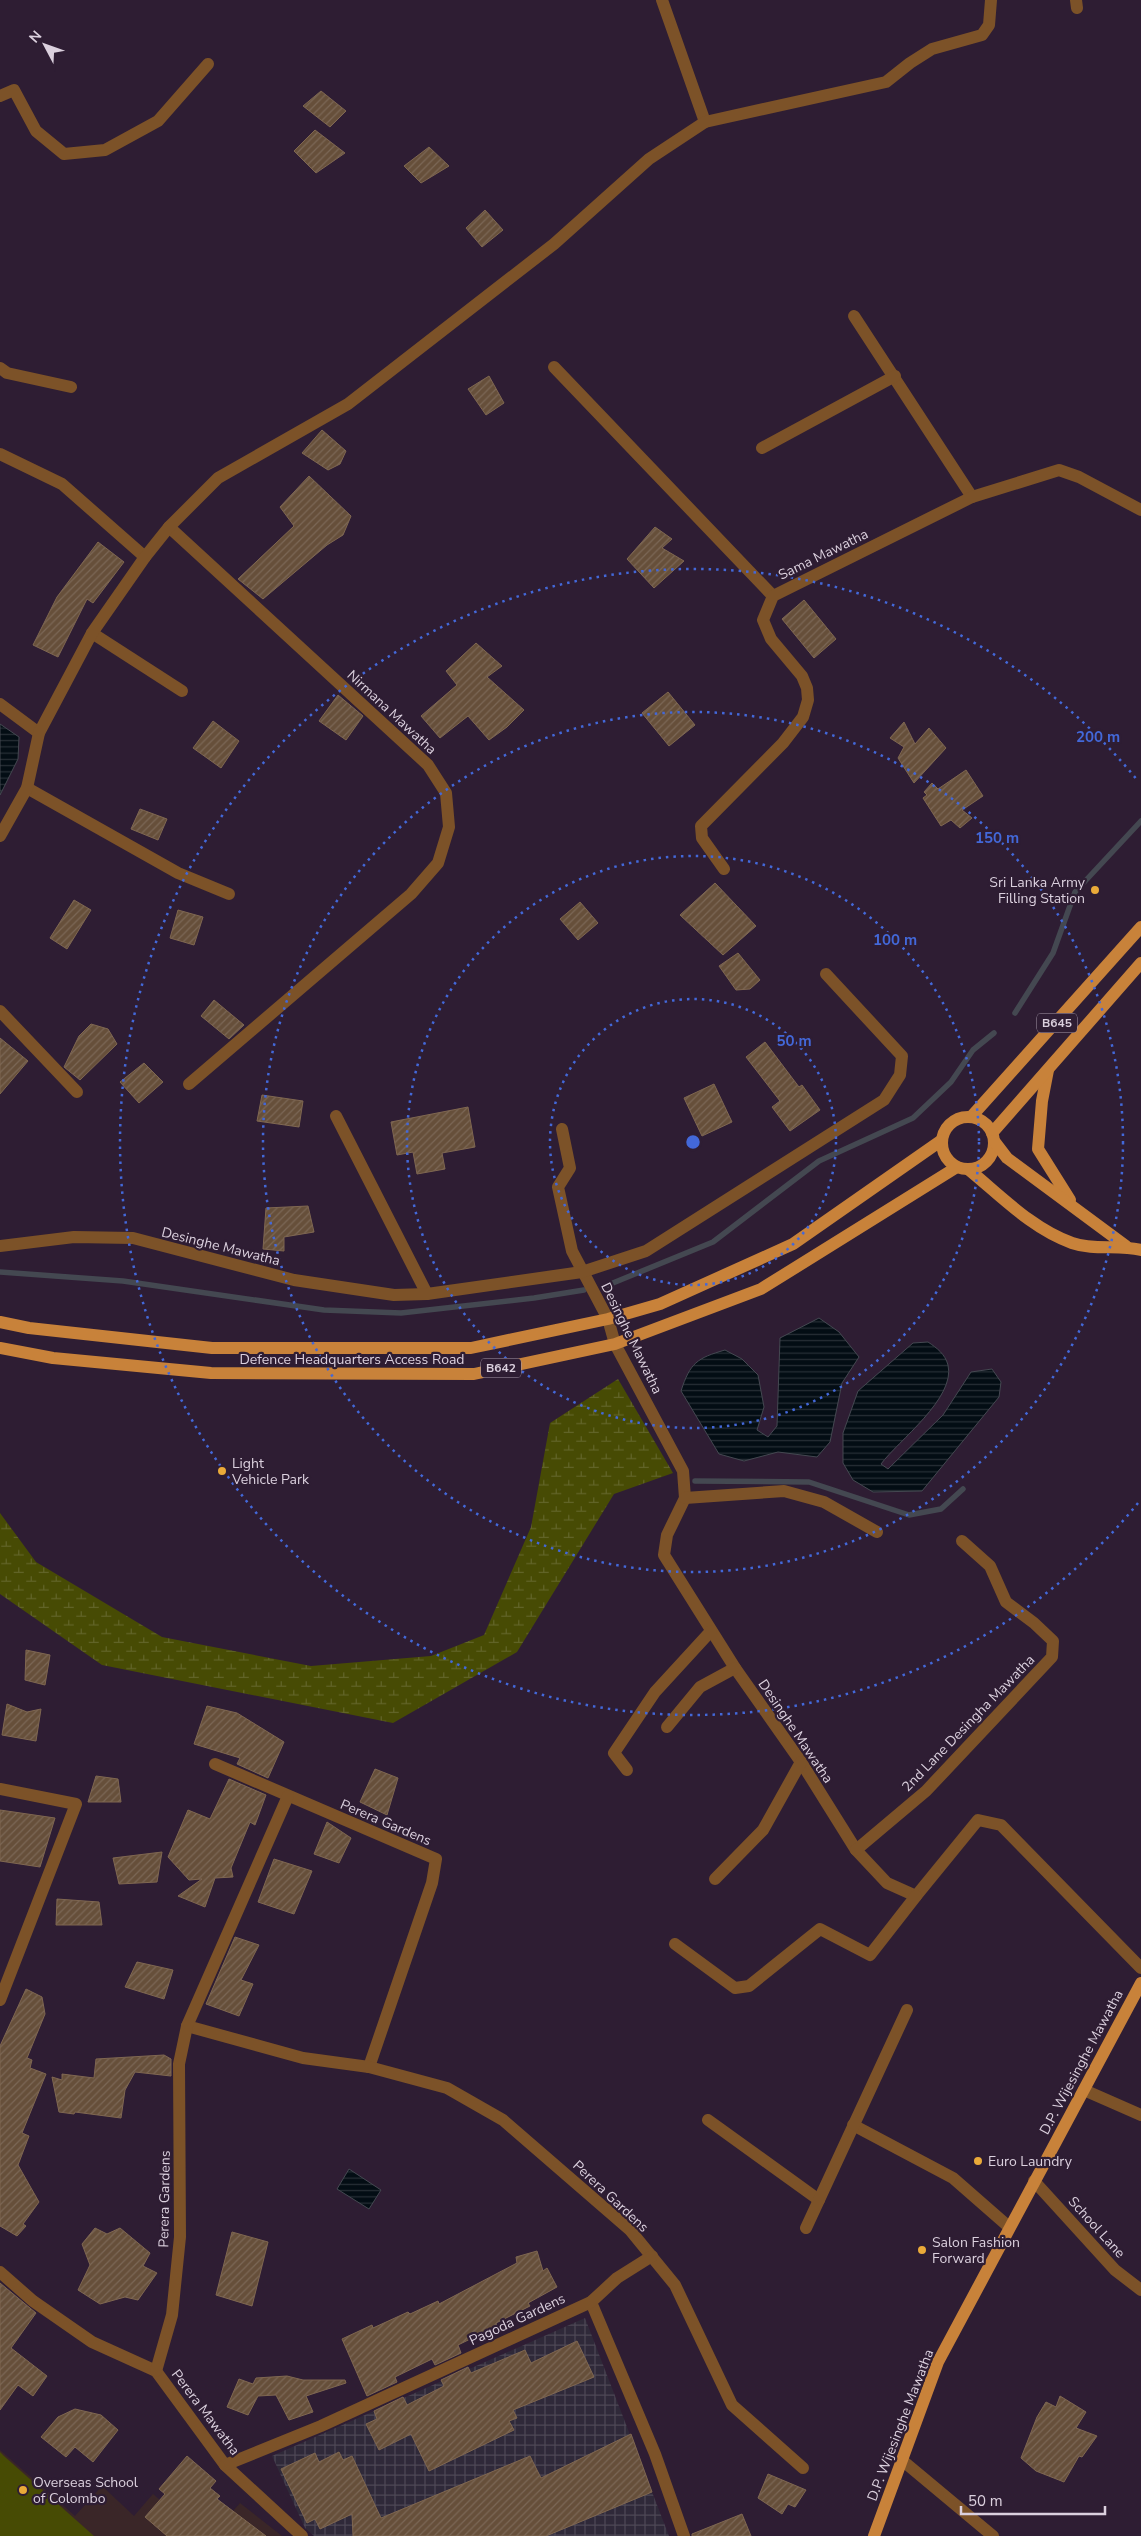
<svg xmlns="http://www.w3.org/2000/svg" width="1141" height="2536" font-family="'Nunito Sans',sans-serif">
	<defs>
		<pattern id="industrial-grid" width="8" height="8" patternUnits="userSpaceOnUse" patternTransform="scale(1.25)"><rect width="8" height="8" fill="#2f2939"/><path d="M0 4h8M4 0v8" fill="none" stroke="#4d4755"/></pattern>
		<pattern id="wetland-marsh" width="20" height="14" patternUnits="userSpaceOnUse" patternTransform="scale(1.25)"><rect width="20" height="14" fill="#474b04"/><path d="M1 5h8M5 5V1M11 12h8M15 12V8" fill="none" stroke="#616428"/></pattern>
		<pattern id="water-rules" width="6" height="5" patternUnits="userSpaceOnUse" patternTransform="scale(1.25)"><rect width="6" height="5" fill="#030d14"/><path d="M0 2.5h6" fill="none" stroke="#272f36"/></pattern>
		<pattern id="building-hatch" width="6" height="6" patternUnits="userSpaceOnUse" patternTransform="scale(1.25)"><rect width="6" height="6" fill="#664f3a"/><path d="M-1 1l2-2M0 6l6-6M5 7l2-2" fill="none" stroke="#7b6756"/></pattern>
	</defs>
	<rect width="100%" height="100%" fill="#2e1d33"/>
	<path fill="url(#industrial-grid)" d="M585 2318 669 2536H314L305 2528 272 2456Z"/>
	<g fill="#3a2628">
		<path d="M0 2450 75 2516 102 2486 134 2516 153 2494 202 2536H0Z"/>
		<path d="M240 2503 282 2536H211Z"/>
	</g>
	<path fill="url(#wetland-marsh)" d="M618 1379 673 1473 614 1494 517 1652 393 1723 102 1665 0 1594V1513L36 1562 162 1637 311 1666 431 1656 484 1635 531 1527 550 1423Z"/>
	<path fill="#474b04" d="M0 2452 4 2456 94 2536H0Z"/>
	<g fill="url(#water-rules)" stroke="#444851">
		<path d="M0 724 19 737 18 759 0 795Z"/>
		<path d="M819 1318 839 1332 859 1357 842 1383 830 1442 817 1457 778 1452 744 1461 719 1454 681 1391C690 1363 697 1358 725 1350L742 1359 758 1375 764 1407 757 1430 768 1437 777 1426 780 1338Z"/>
		<path d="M928 1342C937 1348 945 1354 948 1365 956 1398 898 1441 881 1464L888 1469 943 1415 971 1372 992 1369 1001 1382 999 1397 922 1491 873 1492 853 1480 843 1463V1433L858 1391 913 1343Z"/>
		<path d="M349 2169 381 2190 369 2209 337 2189Z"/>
	</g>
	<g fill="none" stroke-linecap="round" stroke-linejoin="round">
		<g stroke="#444851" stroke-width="5.5">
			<path d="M1015 1013 1053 953 1075 892 1141 821"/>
			<path d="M0 1272 123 1281 324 1310 401 1313 534 1298 584 1290"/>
			<path d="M608 1285 713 1242 819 1161 913 1118 951 1082 973 1050 994 1033"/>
			<path d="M695 1481 809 1482 909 1515 941 1509 963 1489"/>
		</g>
	</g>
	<g fill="url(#building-hatch)" stroke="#7f6751">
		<path d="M321 91 346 111 330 127 303 106Z"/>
		<path d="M315 130 345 153 316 173 294 151Z"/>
		<path d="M429 147 449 166 421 183 404 166Z"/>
		<path d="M485 210 503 230 482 247 466 228Z"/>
		<path d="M489 376 504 403 486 415 468 389Z"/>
		<path d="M322 430 346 451 340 464 328 470 302 453Z"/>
		<path d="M309 476 351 516 343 535 327 545 263 599 238 579 294 526 280 507Z"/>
		<path d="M655 527 672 539 662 548 684 561 654 588 627 559Z"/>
		<path d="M98 542 124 562 93 603 87 599 58 657 33 645 57 597Z"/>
		<path d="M804 600 836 639 814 658 782 619Z"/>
		<path d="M476 643 502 666 487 677 524 710 507 727 489 740 468 716 440 738 421 716 457 685 446 671Z"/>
		<path d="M668 692 695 725 669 746 642 713Z"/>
		<path d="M338 695 363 716 346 740 319 721Z"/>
		<path d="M213 721 239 741 221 768 193 748Z"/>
		<path d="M904 722 915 744 929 728 946 748 914 783 898 758 904 747 890 738Z"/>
		<path d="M966 770 983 796 962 810 972 818 960 828 951 820 941 826 923 798 927 795 924 792 932 783 938 789Z"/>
		<path d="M140 809 167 819 158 840 131 829Z"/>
		<path d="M715 883 756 926 723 955 680 915Z"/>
		<path d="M74 900 91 910 67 949 50 938Z"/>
		<path d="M580 902 598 923 578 940 560 919Z"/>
		<path d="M178 910 203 917 194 945 170 938Z"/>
		<path d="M738 953 760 980 750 989 736 990 719 966Z"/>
		<path d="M214 1000 244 1025 229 1039 201 1016Z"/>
		<path d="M91 1024 108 1029 117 1044 80 1080 64 1067 79 1036Z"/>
		<path d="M0 1038 28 1061 0 1094Z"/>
		<path d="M765 1042 799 1087 802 1085 820 1110 790 1131 772 1107 780 1101 746 1057Z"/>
		<path d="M144 1063 163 1082 139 1103 120 1082Z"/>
		<path d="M714 1084 732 1122 702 1136 684 1098Z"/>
		<path d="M262 1095 303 1101 299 1127 257 1121Z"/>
		<path d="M468 1107 475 1147 442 1153 445 1169 417 1174 413 1152 397 1155 391 1122Z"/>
		<path d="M308 1206 314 1232 284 1237V1251L263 1249 266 1208Z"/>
		<path d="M26 1650 50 1655 45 1685 25 1680Z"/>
		<path d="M7 1704 27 1712 41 1709 36 1741 2 1735Z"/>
		<path d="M207 1706 237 1713 284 1742 268 1778 237 1764 240 1758 194 1744Z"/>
		<path d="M375 1769 398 1778 387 1815 360 1802Z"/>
		<path d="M96 1776 118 1779 121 1802H88Z"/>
		<path d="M229 1779 266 1795 255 1825 250 1822 231 1868 233 1877 215 1878 205 1907 178 1896 202 1879 189 1880 168 1857 188 1810 210 1819Z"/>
		<path d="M0 1810 55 1818 40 1867 0 1861Z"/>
		<path d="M327 1822 351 1838 339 1863 314 1854Z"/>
		<path d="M162 1852 157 1882 119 1884 113 1858Z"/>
		<path d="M274 1859 312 1871 294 1914 258 1902Z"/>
		<path d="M57 1899 99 1902 102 1925H56Z"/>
		<path d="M235 1937 259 1945 241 1980 253 1984 239 2016 206 2004Z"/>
		<path d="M137 1962 173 1970 164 1999 125 1987Z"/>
		<path d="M26 1989 42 1997 45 2014 27 2058 32 2060 30 2068 46 2074 22 2133 29 2136 18 2165 39 2202 23 2224 26 2226 17 2236 0 2226V2046Z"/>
		<path d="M164 2055 171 2059V2076L135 2072 125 2090 121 2118 75 2112 74 2114 59 2112 52 2077 62 2080V2074L94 2078 96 2059Z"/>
		<path d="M95 2228 107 2234 120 2228 150 2253 143 2266 157 2273 138 2300 125 2297 100 2304 78 2290 90 2265 82 2244Z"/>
		<path d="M232 2232 268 2242 252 2306 216 2295Z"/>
		<path d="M537 2251 543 2271 547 2268 557 2287 528 2303 530 2306 496 2323 497 2326 458 2345 461 2353 435 2365 432 2359 395 2377 397 2382 367 2396 342 2339 372 2325 373 2328 408 2312 410 2314 438 2301 439 2304 517 2263 516 2257Z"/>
		<path d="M0 2283 36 2313 11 2348 47 2376 33 2396 18 2385 0 2410Z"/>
		<path d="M577 2341 594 2377 513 2410 517 2418 509 2421 514 2430 429 2471 411 2434 379 2450 366 2424 377 2419 374 2411 403 2397 407 2405 444 2386 441 2380 468 2367 471 2373 525 2350 531 2363Z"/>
		<path d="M287 2376 303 2380H345L346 2383 306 2396 313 2412 289 2420 276 2395 258 2396 248 2415 227 2407 239 2379 253 2384 256 2378Z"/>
		<path d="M1060 2396 1086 2412 1076 2428 1097 2436 1082 2457 1079 2456 1064 2482 1036 2471 1021 2458 1037 2417 1046 2402 1056 2407Z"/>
		<path d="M75 2409 101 2415 118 2430 93 2462 75 2447 66 2457 41 2437 58 2417Z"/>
		<path d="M631 2434 652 2492 546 2536H353L352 2514 320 2529 315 2519 307 2523 281 2469 315 2453 319 2462 339 2452 343 2460 352 2456 381 2518 530 2456 541 2478Z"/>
		<path d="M187 2456 216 2481 210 2488 220 2496 217 2499 266 2536H167L145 2517 165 2494 159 2489Z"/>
		<path d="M768 2474 806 2490 795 2507 788 2504 782 2514 758 2498Z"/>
		<path d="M742 2514 751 2536H692V2534Z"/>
	</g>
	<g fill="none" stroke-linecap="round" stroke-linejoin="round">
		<g stroke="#7c5228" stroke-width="12">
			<path d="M662 0 705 122"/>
			<path d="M1076 0 1077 8"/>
			<path d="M0 96 14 90 36 131 64 154 105 150 158 121 208 64"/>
			<path d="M854 316 972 497"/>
			<path d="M554 367 773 596"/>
			<path d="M0 368 7 373 71 387"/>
			<path d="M762 448 895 376"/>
			<path d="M0 454 62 484 145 557"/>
			<path d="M169 527 428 765 446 793 449 827 438 863 411 894 189 1084"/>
			<path d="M92 633 182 691"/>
			<path d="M0 704 39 733"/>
			<path d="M27 788 178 873 229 894"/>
			<path d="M0 836 27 788 39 733 92 633 145 557 169 527 218 478 348 404 554 244 649 159 705 122 886 82 910 63 932 49 982 35 989 25 991 0"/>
			<path d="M724 869 702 838 701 826 783 743 803 717 808 700 807 688 802 676 771 639 763 620 773 596 972 497 1059 470 1079 477 1141 510"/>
			<path d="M0 1011 77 1092"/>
			<path d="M336 1116 427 1294"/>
			<path d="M562 1129 570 1168 558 1187 572 1251 608 1319 615 1344 683 1471 685 1498 667 1535 664 1555 735 1668 801 1762 856 1850 887 1883 916 1896 978 1820 1001 1825 1141 1968"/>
			<path d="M0 1246 74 1237 133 1238 294 1280 394 1295 427 1294 582 1272 646 1251 884 1100 900 1075 902 1056 826 974"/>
			<path d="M685 1498 784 1491 824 1502 877 1532"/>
			<path d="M667 1727 700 1687 735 1668"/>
			<path d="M215 1764 436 1859 432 1883 369 2067"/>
			<path d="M627 1770 614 1753 655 1692 711 1631"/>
			<path d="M0 1789 76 1804 0 2000"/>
			<path d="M856 1850 926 1791 1052 1657 1053 1641 1034 1623 1006 1602 990 1566 962 1541"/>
			<path d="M715 1879 763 1830 801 1762"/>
			<path d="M675 1944 735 1988 749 1986 820 1929 870 1955 916 1896"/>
			<path d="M187 2026 303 2058 369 2067 447 2088 503 2120 630 2230 675 2285 732 2405 803 2468"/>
			<path d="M1084 2090 1141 2115"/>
			<path d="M708 2120 819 2200"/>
			<path d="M853 2125 953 2178 1009 2227"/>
			<path d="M1034 2181 1115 2270 1141 2290"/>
			<path d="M806 2228 907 2010"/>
			<path d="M0 2272 33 2301 92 2342 156 2371 225 2465 302 2536"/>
			<path d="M591 2302 655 2454 684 2536"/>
			<path d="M156 2371 172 2315 180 2237 179 2064 187 2026 288 1796"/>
			<path d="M903 2461 993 2536"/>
			<path d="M225 2465 321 2426 591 2302 617 2278 652 2256"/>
		</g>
		<g stroke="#c8823a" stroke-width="12">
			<path d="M1048 1070 1042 1101 1038 1149 1070 1200"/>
			<path d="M971 1117 1141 927"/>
			<circle cx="968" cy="1143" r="26"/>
			<path d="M992 1133 1141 963"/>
			<path d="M994 1141 1007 1158 1126 1246"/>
			<path d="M968 1169C1000 1195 1032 1229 1072 1243 1095 1251 1118 1244 1141 1250"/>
			<path d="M0 1322 29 1328 212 1348H471L608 1319 660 1304 793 1244 942 1140"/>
			<path d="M0 1348 53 1358 211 1373 474 1374 615 1344 761 1289 957 1167"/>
			<path d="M874 2536 938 2362 1141 1983"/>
		</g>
	</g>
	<g fill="none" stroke="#4368d9" stroke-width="2.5" stroke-dasharray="2.5 5">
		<circle cx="693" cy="1142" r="143"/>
		<circle cx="693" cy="1142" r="286"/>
		<circle cx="693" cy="1142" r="430"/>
		<path d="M1138 1503A573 573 0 1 1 1138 781"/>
	</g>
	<g fill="#eaaa39" stroke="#2e1d33" stroke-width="2">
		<circle cx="1095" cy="890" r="5"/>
		<circle cx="222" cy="1471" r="5"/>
		<circle cx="978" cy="2161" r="5"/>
		<circle cx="922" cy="2250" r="5"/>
		<circle cx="23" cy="2490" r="5"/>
	</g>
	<g text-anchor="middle" stroke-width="4.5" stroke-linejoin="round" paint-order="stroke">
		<g fill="#2e1d33" stroke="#a79aab" stroke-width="1">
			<rect x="1037" y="1013.5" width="40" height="19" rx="4"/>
			<rect x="481" y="1358.5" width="40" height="19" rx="4"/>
		</g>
		<g font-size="12" font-weight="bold" fill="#dbd0de">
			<text x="1057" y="1027">B645</text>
			<text x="501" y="1372">B642</text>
		</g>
		<g font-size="14" fill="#dbd0de" stroke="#2e1d33">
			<text transform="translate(823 554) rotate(-26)" y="5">Sama Mawatha</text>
			<text transform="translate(392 712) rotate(43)" y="5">Nirmana Mawatha</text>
			<text transform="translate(221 1246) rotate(14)" y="5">Desinghe Mawatha</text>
			<text transform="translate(632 1338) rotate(64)" y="5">Desinghe Mawatha</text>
			<text x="352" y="1364">Defence Headquarters Access Road</text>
			<text transform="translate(968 1723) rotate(-46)" y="5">2nd Lane Desingha Mawatha</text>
			<text transform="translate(796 1731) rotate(56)" y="5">Desinghe Mawatha</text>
			<text transform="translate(386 1822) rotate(23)" y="5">Perera Gardens</text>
			<text transform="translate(1081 2062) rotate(-62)" y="5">D.P. Wijesinghe Mawatha</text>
			<text transform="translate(611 2196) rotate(43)" y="5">Perera Gardens</text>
			<text transform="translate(164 2199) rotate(-89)" y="5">Perera Gardens</text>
			<text transform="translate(1097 2227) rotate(48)" y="5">School Lane</text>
			<text transform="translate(517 2319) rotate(-25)" y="5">Pagoda Gardens</text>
			<text transform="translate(206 2412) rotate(53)" y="5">Perera Mawatha</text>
			<text transform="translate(900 2425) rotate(-69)" y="5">D.P. Wijesinghe Mawatha</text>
		</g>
		<g font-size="14" fill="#dbd0de" stroke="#2e1d33" text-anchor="start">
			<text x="1085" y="887" text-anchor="end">Sri Lanka Army<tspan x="1085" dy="16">Filling Station</tspan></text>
			<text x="232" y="1468">Light<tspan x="232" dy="16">Vehicle Park</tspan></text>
			<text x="988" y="2166">Euro Laundry</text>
			<text x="932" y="2247">Salon Fashion<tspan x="932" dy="16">Forward</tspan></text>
			<text x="33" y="2487">Overseas School<tspan x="33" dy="16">of Colombo</tspan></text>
		</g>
	</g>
	<circle cx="693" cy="1142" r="8" fill="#4368d9" stroke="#2e1d33" stroke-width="2.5"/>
	<g font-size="15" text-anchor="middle" font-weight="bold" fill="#4368d9" stroke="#2e1d33" stroke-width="4.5" stroke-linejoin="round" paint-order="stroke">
		<text x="1098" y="742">200 m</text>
		<text x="997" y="843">150 m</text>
		<text x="895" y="945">100 m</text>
		<text x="794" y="1046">50 m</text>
	</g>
	<g transform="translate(45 45) rotate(311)" stroke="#2e1d33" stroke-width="4" paint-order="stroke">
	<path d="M0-4L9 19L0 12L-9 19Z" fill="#dbd0de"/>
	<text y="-8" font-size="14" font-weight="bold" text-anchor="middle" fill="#dbd0de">N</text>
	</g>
	<path d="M961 2506v8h144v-8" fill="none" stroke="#dbd0de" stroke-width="2.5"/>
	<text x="968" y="2506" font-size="15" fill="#dbd0de" stroke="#2e1d33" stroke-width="4" paint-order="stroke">50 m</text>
</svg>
